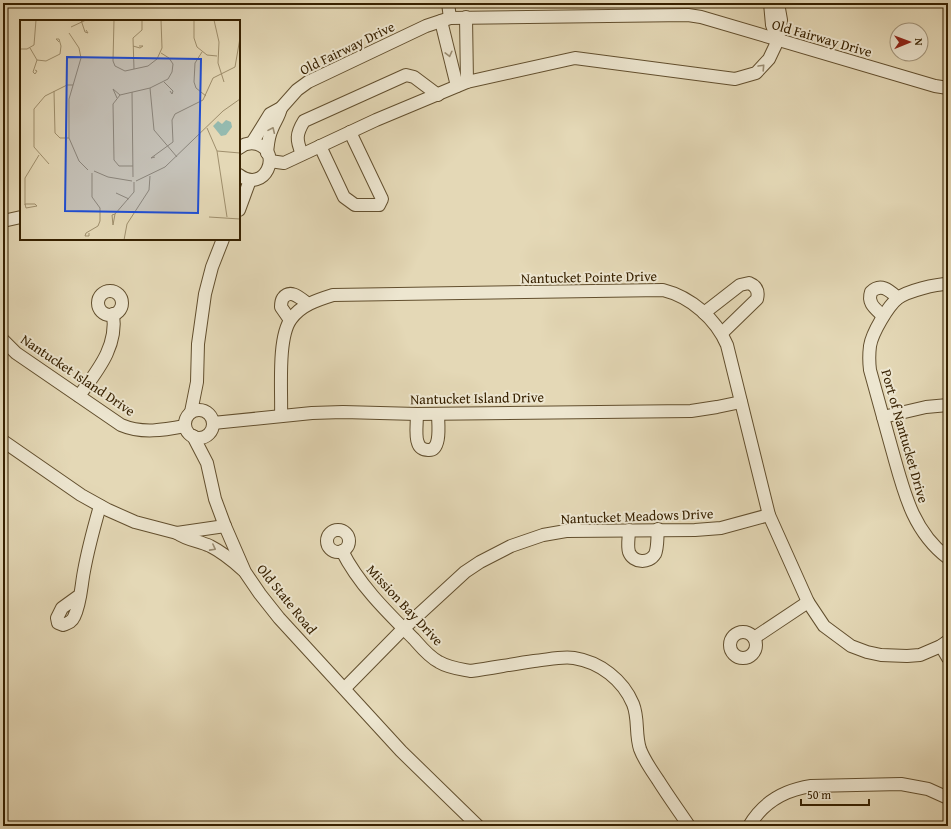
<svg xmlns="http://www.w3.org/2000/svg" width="951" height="829" font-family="'Gentium Book Plus',serif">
	<rect width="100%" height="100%" fill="#e4d8b6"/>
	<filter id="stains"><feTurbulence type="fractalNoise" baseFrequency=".005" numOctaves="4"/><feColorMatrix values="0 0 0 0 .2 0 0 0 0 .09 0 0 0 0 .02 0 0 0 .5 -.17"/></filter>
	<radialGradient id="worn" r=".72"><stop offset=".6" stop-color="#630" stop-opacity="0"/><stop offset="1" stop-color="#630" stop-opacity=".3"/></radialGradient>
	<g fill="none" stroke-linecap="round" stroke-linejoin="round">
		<g stroke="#624f2e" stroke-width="14">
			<g id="minor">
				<path d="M448 3 450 18"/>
				<path d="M770 3 772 25 777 39"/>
				<path d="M466 17 467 82"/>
				<path d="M441 21 457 86"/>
				<path d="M252 143 270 114 281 108 297 90 308 82 426 26 450 18 688 15 701 17 935 86 948 88"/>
				<path d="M320 146 344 197 355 205H379L382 199 350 132"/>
				<path d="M239 148C244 144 250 142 257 144 283 152 265 194 239 175"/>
				<path d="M267 153C268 145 268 137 272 129 275 121 279 117 281 108"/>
				<path d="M302 154C296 140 296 134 304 121L406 75 414 77 438 95"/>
				<path d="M270 161 284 163 376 120 467 82 575 58 735 79 756 73 769 59 778 40 781 20 778 3"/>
				<path d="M239 210 250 180"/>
				<path d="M3 221 21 217"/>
				<path d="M948 284C935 284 908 291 898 298 888 306 872 333 870 346 869 354 869 362 870 370 877 396 884 421 891 446 903 488 911 530 948 558"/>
				<circle cx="110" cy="303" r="12"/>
				<path d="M704 313 740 285 749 283C756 286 759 291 757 299L722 333"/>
				<path d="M883 316C876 309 867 304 871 292 881 282 890 291 898 298"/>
				<path d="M290 320 281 307C281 304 281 301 283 298 291 288 301 299 308 304"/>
				<path d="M3 340 16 353 121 425C142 434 164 430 185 426"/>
				<path d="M79 396C97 371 118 347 113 314"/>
				<circle cx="199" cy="424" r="14"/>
				<path d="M191 412 197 382 198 344 205 294 212 267 223 239"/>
				<path d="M417 414C417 422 415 437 418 443 419 447 423 450 428 450 442 451 438 423 438 414"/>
				<path d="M281 416C282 392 277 338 291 319 301 305 317 300 333 295L663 290C691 297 716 319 727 345L769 515 808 602 824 626 851 646 867 652 881 655 907 656 920 655 941 646 948 641"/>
				<path d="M883 417 926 407 948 405"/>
				<path d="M213 423 312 413 343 412 417 414 691 411 717 407 741 402"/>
				<path d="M193 436 207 463 215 499 225 526 245 572 260 594 279 618 401 751 478 826"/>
				<path d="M3 441 81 495 108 510 135 522 177 533 225 526"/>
				<path d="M629 530C629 537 627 546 629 552 633 563 649 564 655 554 658 548 657 537 658 529"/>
				<circle cx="338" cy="541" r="11"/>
				<path d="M177 533C187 540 199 541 210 546 222 552 233 561 243 570"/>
				<path d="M342 551C359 585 388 613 414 639 421 647 429 657 439 662 449 668 460 669 471 671 492 668 513 664 534 661 547 660 561 656 574 658 600 662 623 680 633 704 639 719 635 734 640 749 644 760 652 771 658 780 668 796 679 811 689 826"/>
				<path d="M80 595 62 608 57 618 58 623 63 625C68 623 72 622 74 617 81 603 81 586 84 571 88 549 94 527 100 506"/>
				<circle cx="743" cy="645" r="13"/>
				<path d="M754 638 808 602"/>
				<path d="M941 646 948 658"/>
				<path d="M345 688 403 629 465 572 480 562 511 546 543 535 566 531 695 530 721 528 769 515"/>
				<path d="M749 826C763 802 784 790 811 786L901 784 928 789 948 798"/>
			</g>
		</g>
		<use href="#minor" stroke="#ede6d0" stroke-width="12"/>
	</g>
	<defs><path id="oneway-chevron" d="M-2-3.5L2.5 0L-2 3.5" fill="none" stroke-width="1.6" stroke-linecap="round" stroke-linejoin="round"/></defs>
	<g stroke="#9b8d72">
		<use href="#oneway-chevron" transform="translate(449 54) rotate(76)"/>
		<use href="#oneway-chevron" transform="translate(762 67) rotate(-47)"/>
		<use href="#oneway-chevron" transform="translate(272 130) rotate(-66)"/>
		<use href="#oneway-chevron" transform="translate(213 548) rotate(28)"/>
	</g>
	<g text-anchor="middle" stroke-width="4" stroke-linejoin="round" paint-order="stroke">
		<g font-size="14" fill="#372100" stroke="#ede6d0">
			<text transform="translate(822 38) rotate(16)" y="5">Old Fairway Drive</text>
			<text transform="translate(347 48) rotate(-26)" y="5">Old Fairway Drive</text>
			<text transform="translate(589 277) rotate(-1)" y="5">Nantucket Pointe Drive</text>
			<text transform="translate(78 375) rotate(34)" y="5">Nantucket Island Drive</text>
			<text transform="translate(477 398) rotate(-1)" y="5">Nantucket Island Drive</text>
			<text transform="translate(905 436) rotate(74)" y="5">Port of Nantucket Drive</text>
			<text transform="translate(637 516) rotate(-2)" y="5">Nantucket Meadows Drive</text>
			<text transform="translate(287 599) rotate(51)" y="5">Old State Road</text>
			<text transform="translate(405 605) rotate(47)" y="5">Mission Bay Drive</text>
		</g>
	</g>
	<g transform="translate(20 20)">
		<rect width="220" height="220" fill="#e4d8b6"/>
		<path d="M206 100 211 102 212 107 206 115 201 116 193 106 198 101 202 104Z" fill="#95baaf"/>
		<path fill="none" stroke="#9f8f6d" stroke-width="1" d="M61 0 65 12 68 13 66 10M94 0 93 41 95 46 105 51 128 46 137 39 142 28 141 0M174 0V18L177 27 187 35 197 36M194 0 199 22 198 43 204 62M51 7 66 0M49 13 59 28 61 38 49 79V118L59 141 68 150M113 26 120 28 123 26H119M10 28 17 40 26 41 40 34 41 26 39 19H36L39 22M0 29H7L14 25 16 0M182 32 175 43 174 62 176 68 186 76M114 49 113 18 122 10V0M15 50 17 51 15 54 13 52 17 40M144 62 153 71 152 74 150 71M130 68 134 110 157 137M34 71 35 113 40 118H49M112 72 113 157M97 78 93 69 100 75M187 108 197 131 207 197M197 131 220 133M135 137 131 138 153 122 152 100 155 94 183 80 193 58 215 47 220 18M29 144 14 127V89L25 76 47 65H53M113 146H99L94 140 93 84 100 75 130 68 148 59 152 52 153 44 149 38 141 33M74 151 88 157 112 161M116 161 145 147 203 91 220 79M96 173 109 179M5 184H15L17 186 6 188ZM5 185V158L19 135M95 194 92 195 93 205 95 194 114 172V162M189 197 220 199M69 213V216H65L66 213 78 206 80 201V188L72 177V153M104 220 107 204 129 170 130 156"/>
		<path fill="#1d4ed8" fill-opacity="0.15" stroke="#1d4ed8" stroke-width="2" d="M47 37 181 39 178 193 45 191Z"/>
		<rect width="220" height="220" fill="none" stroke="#372100" stroke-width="2"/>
	</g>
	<rect width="951" height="829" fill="none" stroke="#e4d8b6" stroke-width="16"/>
	<rect x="4" y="4" width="943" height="821" fill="none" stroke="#372100" stroke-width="2"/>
	<rect x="8" y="8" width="935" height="813" fill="none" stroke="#372100"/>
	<g transform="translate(909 42) rotate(89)"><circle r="19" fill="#ede6d0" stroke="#a4977d"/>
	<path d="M0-3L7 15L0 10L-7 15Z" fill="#8f2418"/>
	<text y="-6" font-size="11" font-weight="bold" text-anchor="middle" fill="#372100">N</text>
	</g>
	<path d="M801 799v6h68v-6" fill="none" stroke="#372100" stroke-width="2"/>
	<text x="807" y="799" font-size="12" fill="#372100" stroke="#ede6d0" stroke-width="3" paint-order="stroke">50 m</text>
	<rect width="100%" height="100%" filter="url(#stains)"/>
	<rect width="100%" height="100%" fill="url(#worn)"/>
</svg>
